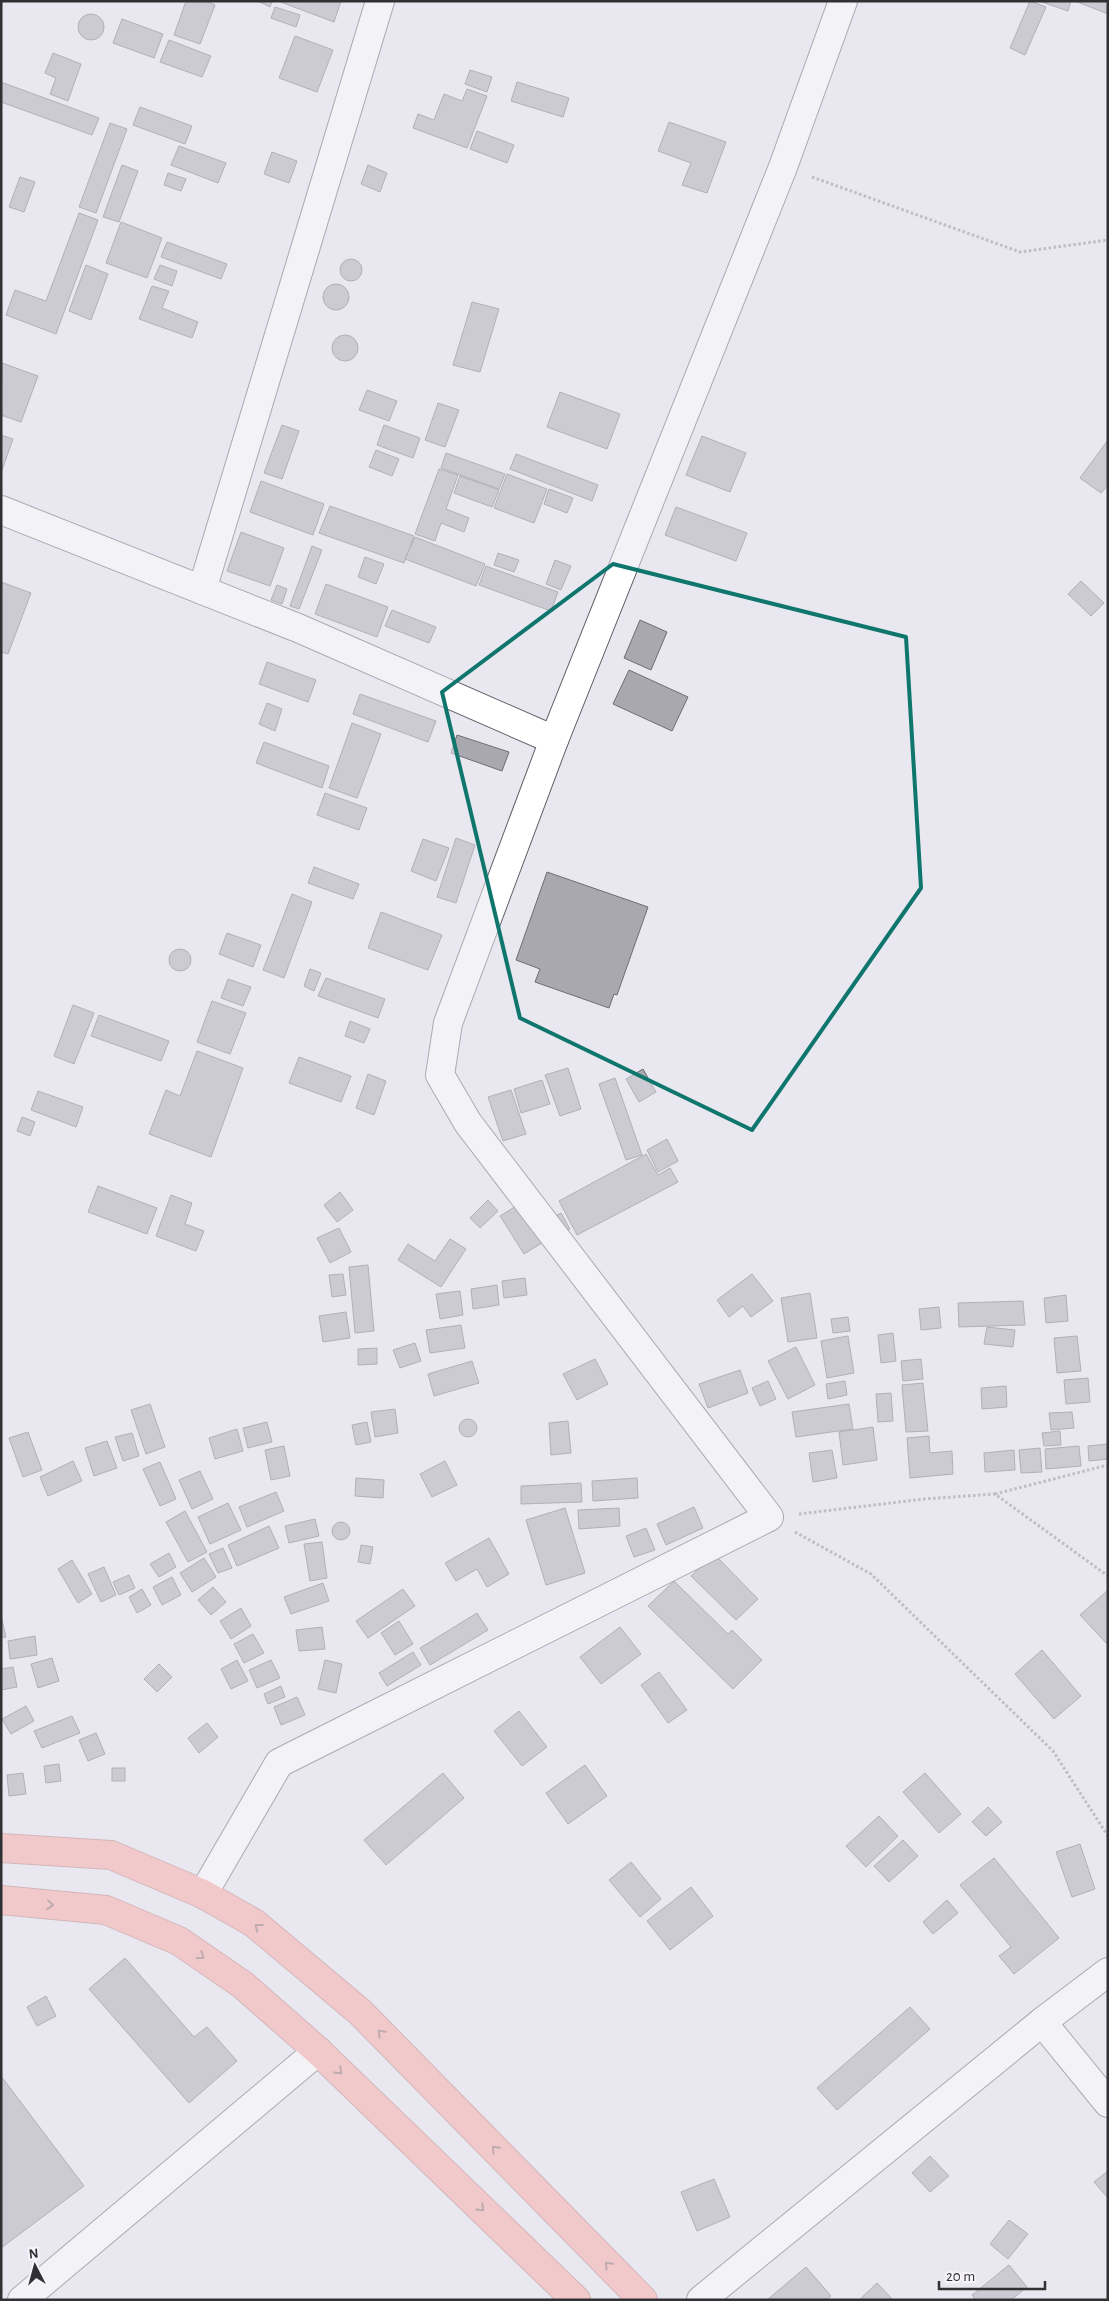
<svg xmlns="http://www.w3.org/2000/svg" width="1109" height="2301" font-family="'Alegreya Sans',sans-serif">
	<rect width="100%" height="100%" fill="#e9e7ef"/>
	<g fill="#a9a7af" stroke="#6f6d74">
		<path d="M186 1H206L215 5 200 44 174 35Z"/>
		<path d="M258 1H272L270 7Z"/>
		<path d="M278 1H341L334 22Z"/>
		<path d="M1030 1 1046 7 1025 55 1010 48Z"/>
		<path d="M1039 1H1071L1068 11Z"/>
		<path d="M1075 1H1108V14Z"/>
		<path d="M275 7 300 15 296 27 271 18Z"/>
		<circle cx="91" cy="27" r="13"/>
		<path d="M122 19 163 34 154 58 113 43Z"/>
		<path d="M295 36 333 50 317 92 279 78Z"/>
		<path d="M169 40 211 56 202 77 160 62Z"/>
		<path d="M53 53 81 64 68 101 50 94 56 78 45 73Z"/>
		<path d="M470 70 492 77 487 92 465 84Z"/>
		<path d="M1 82 99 118 92 135 1 102Z"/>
		<path d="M517 82 569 98 563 117 511 101Z"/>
		<path d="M467 89 487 96 467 148 413 128 418 114 434 120 444 94 462 101Z"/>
		<path d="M140 107 192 126 185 144 133 125Z"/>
		<path d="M669 122 726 142 707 193 682 185 691 163 658 151Z"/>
		<path d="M110 123 127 129 96 213 79 207Z"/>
		<path d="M477 131 514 145 507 163 470 149Z"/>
		<path d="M179 146 226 163 218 183 171 165Z"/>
		<path d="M272 152 297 161 289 183 264 174Z"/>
		<path d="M122 165 138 171 119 222 103 217Z"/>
		<path d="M368 165 387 173 380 192 361 184Z"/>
		<path d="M168 173 186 179 181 191 164 185Z"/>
		<path d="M20 177 35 182 24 212 9 207Z"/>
		<path d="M79 213 98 220 56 334 6 315 15 290 46 301Z"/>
		<path d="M121 222 162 238 147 278 106 263Z"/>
		<path d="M167 242 227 264 221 279 161 257Z"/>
		<circle cx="351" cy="270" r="11"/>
		<path d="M86 265 108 274 91 320 69 311Z"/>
		<path d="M160 265 177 271 172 286 154 279Z"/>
		<circle cx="336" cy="297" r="13"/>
		<path d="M152 286 169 291 162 308 198 322 192 338 139 319Z"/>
		<path d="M472 302 499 309 480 372 453 365Z"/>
		<circle cx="345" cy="348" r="13"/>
		<path d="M2 363 38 376 21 422 1 415Z"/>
		<path d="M367 390 397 401 389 421 359 410Z"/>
		<path d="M560 392 620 414 607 449 547 427Z"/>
		<path d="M438 403 459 410 445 447 425 440Z"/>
		<path d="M282 425 299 431 282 479 264 473Z"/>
		<path d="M384 425 420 438 413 458 377 445Z"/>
		<path d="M1 435 13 439 1 473Z"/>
		<path d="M702 436 746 453 730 492 686 475Z"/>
		<path d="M1108 440V485L1101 493 1080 478Z"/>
		<path d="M376 450 399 459 392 476 369 467Z"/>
		<path d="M446 453 505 474 499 489 441 468Z"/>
		<path d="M516 454 598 485 592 501 510 469Z"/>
		<path d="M439 469 458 475 446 509 469 518 464 532 441 523 435 541 415 534Z"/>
		<path d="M507 474 547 489 534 523 494 508Z"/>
		<path d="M460 476 499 490 492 507 454 493Z"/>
		<path d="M261 481 324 504 313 535 250 512Z"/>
		<path d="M549 489 573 498 567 513 544 504Z"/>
		<path d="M330 506 414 536 404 563 319 533Z"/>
		<path d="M676 507 747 533 736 561 665 535Z"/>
		<path d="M241 532 284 548 270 586 227 571Z"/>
		<path d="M415 537 485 564 476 586 405 559Z"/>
		<path d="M312 546 322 550 299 609 290 606Z"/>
		<path d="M498 553 519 560 514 572 494 565Z"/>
		<path d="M365 557 384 564 376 584 358 577Z"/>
		<path d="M555 560 571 566 561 590 546 584Z"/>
		<path d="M486 566 558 592 551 611 479 585Z"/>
		<path d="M1081 581 1104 603 1091 616 1068 594Z"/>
		<path d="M1 582 31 593 8 654 1 652Z"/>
		<path d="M326 584 388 607 377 637 315 614Z"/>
		<path d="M277 585 287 589 282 604 271 600Z"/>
		<path d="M392 610 436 627 429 643 385 626Z"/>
		<path d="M640 620 667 632 651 670 624 658Z"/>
		<path d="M267 662 316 680 308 702 259 684Z"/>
		<path d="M629 670 688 697 672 731 613 704Z"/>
		<path d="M360 694 436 721 428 742 353 714Z"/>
		<path d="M267 703 282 709 275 731 259 724Z"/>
		<path d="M352 723 381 734 357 798 329 788Z"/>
		<path d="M457 735 509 752 502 771 451 753Z"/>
		<path d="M264 742 329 766 322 788 256 763Z"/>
		<path d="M325 793 367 808 359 830 317 815Z"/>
		<path d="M456 838 475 845 456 903 437 897Z"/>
		<path d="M423 839 449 848 436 881 411 871Z"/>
		<path d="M314 867 359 884 353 899 308 883Z"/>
		<path d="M547 872 648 907 617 995 614 994 609 1008 535 982 540 969 516 960Z"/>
		<path d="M292 894 312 902 284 978 263 970Z"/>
		<path d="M381 912 442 935 428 970 368 948Z"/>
		<path d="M227 933 261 945 253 967 219 954Z"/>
		<circle cx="180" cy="960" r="11"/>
		<path d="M310 969 321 973 314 991 304 986Z"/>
		<path d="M326 978 385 999 378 1018 318 996Z"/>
		<path d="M228 979 251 987 243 1006 221 998Z"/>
		<path d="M212 1001 246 1013 230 1054 197 1042Z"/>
		<path d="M73 1005 94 1013 74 1064 54 1056Z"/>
		<path d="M99 1015 169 1041 161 1061 91 1036Z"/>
		<path d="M350 1021 370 1029 364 1043 345 1036Z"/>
		<path d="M197 1051 243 1068 211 1157 149 1134 166 1090 180 1096Z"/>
		<path d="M299 1057 351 1076 341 1102 289 1083Z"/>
		<path d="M568 1068 581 1109 560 1116 545 1075Z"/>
		<path d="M643 1069 656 1092 639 1102 626 1079Z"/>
		<path d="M368 1074 386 1081 374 1115 356 1108Z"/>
		<path d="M615 1078 642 1155 626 1160 599 1084Z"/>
		<path d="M542 1080 550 1104 521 1113 514 1089Z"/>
		<path d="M511 1090 526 1134 503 1141 488 1097Z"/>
		<path d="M38 1091 83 1107 76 1127 31 1110Z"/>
		<path d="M22 1117 35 1122 30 1136 17 1131Z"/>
		<path d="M667 1139 678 1161 658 1172 647 1150Z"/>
		<path d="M646 1154 658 1175 670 1168 678 1182 577 1235 559 1201Z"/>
		<path d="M98 1186 157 1208 147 1234 88 1212Z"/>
		<path d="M340 1192 353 1210 337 1222 324 1205Z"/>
		<path d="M171 1195 192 1203 185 1224 204 1231 196 1251 156 1236Z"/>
		<path d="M488 1200 498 1211 480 1228 470 1218Z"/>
		<path d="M521 1203 545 1241 524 1254 500 1216Z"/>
		<path d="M561 1213 570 1229 556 1236 548 1220Z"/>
		<path d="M339 1228 351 1252 330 1263 317 1238Z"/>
		<path d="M450 1239 466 1249 441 1287 398 1260 408 1244 435 1261Z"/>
		<path d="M368 1265 374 1331 355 1333 349 1267Z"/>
		<path d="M343 1274 346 1295 332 1297 329 1275Z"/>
		<path d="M752 1274 773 1301 751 1317 743 1306 729 1317 717 1300Z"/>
		<path d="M525 1278 527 1295 504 1298 502 1281Z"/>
		<path d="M497 1285 499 1305 473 1309 471 1289Z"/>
		<path d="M460 1291 463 1315 440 1319 436 1294Z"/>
		<path d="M810 1293 817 1338 788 1342 781 1298Z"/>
		<path d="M1066 1295 1068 1321 1046 1323 1044 1298Z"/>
		<path d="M1023 1301 1025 1325 959 1327 958 1303Z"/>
		<path d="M939 1307 941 1328 921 1330 919 1309Z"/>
		<path d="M346 1312 350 1338 323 1342 319 1316Z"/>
		<path d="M848 1317 850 1331 833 1333 831 1319Z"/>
		<path d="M461 1325 465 1348 430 1353 426 1330Z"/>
		<path d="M987 1327 1015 1330 1013 1347 984 1344Z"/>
		<path d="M893 1333 896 1361 881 1363 878 1335Z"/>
		<path d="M848 1336 854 1373 827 1378 821 1341Z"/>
		<path d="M1077 1336 1081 1371 1057 1373 1054 1338Z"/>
		<path d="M415 1343 421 1361 400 1368 393 1350Z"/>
		<path d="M796 1347 815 1385 788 1399 768 1361Z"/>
		<path d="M377 1348V1364L358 1365V1349Z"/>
		<path d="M595 1359 608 1384 577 1400 563 1374Z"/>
		<path d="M921 1359 923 1379 903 1381 901 1361Z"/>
		<path d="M472 1361 479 1383 434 1396 428 1374Z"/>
		<path d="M740 1370 748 1393 708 1408 699 1384Z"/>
		<path d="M1088 1378 1090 1402 1066 1404 1064 1380Z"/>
		<path d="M768 1381 776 1399 760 1406 752 1388Z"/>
		<path d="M845 1381 847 1395 828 1399 826 1384Z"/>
		<path d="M923 1383 928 1431 906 1432 902 1385Z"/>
		<path d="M1006 1386 1007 1407 982 1409 981 1388Z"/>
		<path d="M891 1393 893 1421 878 1422 876 1394Z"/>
		<path d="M150 1404 165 1447 146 1454 131 1410Z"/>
		<path d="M849 1404 853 1429 796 1437 792 1412Z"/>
		<path d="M395 1409 398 1433 375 1437 371 1412Z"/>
		<path d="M1072 1412 1074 1428 1051 1430 1049 1413Z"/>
		<circle cx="468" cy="1428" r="9"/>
		<path d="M568 1421 571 1453 551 1455 549 1423Z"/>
		<path d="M267 1422 272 1442 248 1448 243 1428Z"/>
		<path d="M367 1422 371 1442 356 1445 352 1425Z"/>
		<path d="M873 1427 877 1460 843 1465 839 1432Z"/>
		<path d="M237 1429 243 1451 215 1459 209 1438Z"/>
		<path d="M1060 1431 1061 1445 1044 1446 1042 1433Z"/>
		<path d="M28 1432 42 1470 23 1477 9 1438Z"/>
		<path d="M132 1433 139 1456 123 1461 115 1437Z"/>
		<path d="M929 1436 930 1453 952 1451 953 1474 910 1478 907 1438Z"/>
		<path d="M107 1441 117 1468 94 1476 85 1448Z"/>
		<path d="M1108 1444V1459L1089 1461 1088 1446Z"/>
		<path d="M284 1446 290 1476 271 1480 265 1450Z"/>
		<path d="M1079 1446 1081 1466 1046 1469 1045 1449Z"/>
		<path d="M1040 1448 1042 1472 1021 1473 1019 1450Z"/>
		<path d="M832 1450 837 1478 813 1482 809 1453Z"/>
		<path d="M1014 1450 1015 1470 985 1472 984 1453Z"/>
		<path d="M73 1461 82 1481 48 1496 40 1477Z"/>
		<path d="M445 1461 457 1485 432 1497 420 1474Z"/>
		<path d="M160 1462 176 1499 160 1506 143 1469Z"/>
		<path d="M200 1471 213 1499 192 1509 179 1480Z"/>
		<path d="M356 1478 384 1480 383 1498 355 1496Z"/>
		<path d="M637 1478 638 1498 593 1501 592 1481Z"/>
		<path d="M581 1483 582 1502 521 1504V1486Z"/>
		<path d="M276 1492 284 1511 247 1527 239 1507Z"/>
		<path d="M228 1503 241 1530 210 1544 198 1517Z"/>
		<path d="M694 1507 703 1528 666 1545 657 1524Z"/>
		<path d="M565 1508 585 1573 546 1585 526 1520Z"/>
		<path d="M619 1508 620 1526 579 1529 578 1510Z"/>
		<path d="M185 1511 207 1552 188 1562 166 1522Z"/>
		<path d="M315 1519 319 1536 289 1543 285 1526Z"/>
		<circle cx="341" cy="1531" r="9"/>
		<path d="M269 1526 279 1548 237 1566 228 1545Z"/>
		<path d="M646 1528 655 1550 634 1557 626 1536Z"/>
		<path d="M489 1538 509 1574 487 1587 477 1569 456 1581 445 1563Z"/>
		<path d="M322 1542 327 1578 310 1581 304 1544Z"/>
		<path d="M361 1545 373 1547 370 1564 358 1562Z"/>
		<path d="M223 1548 232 1568 218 1573 209 1554Z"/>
		<path d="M169 1553 176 1567 159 1577 150 1564Z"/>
		<path d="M714 1554 758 1599 736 1620 691 1576Z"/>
		<path d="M204 1558 216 1577 192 1592 180 1573Z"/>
		<path d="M72 1560 92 1594 78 1603 58 1569Z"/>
		<path d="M104 1567 116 1595 101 1602 88 1574Z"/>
		<path d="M129 1575 135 1588 119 1595 113 1582Z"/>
		<path d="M172 1577 181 1595 162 1605 153 1587Z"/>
		<path d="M674 1581 728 1634 732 1630 762 1660 733 1689 648 1606Z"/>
		<path d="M323 1583 329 1601 291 1614 284 1597Z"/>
		<path d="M213 1587 226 1602 211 1615 198 1600Z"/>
		<path d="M142 1589 151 1605 137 1613 129 1597Z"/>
		<path d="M403 1589 415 1606 368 1638 356 1621Z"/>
		<path d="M1108 1590V1645L1080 1615Z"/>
		<path d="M241 1608 251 1626 231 1639 220 1621Z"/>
		<path d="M477 1613 488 1630 430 1665 420 1648Z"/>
		<path d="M1 1616 6 1637 1 1638Z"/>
		<path d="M399 1621 413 1644 395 1655 381 1633Z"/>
		<path d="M322 1627 325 1649 299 1651 296 1630Z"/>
		<path d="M620 1627 641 1654 601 1684 580 1657Z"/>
		<path d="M253 1634 264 1653 244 1663 234 1644Z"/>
		<path d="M35 1636 37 1655 10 1659 8 1641Z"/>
		<path d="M1042 1650 1081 1696 1054 1719 1015 1674Z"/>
		<path d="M413 1652 421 1665 387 1686 379 1673Z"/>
		<path d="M52 1658 59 1681 38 1688 31 1664Z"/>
		<path d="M237 1660 248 1681 231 1689 221 1669Z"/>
		<path d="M271 1660 280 1678 257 1688 249 1670Z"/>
		<path d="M325 1660 342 1664 336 1693 318 1689Z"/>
		<path d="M159 1664 172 1677 157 1692 144 1679Z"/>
		<path d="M13 1667 17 1687 1 1690V1669Z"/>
		<path d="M659 1672 687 1710 668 1723 641 1685Z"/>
		<path d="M281 1686 285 1697 268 1704 264 1694Z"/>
		<path d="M297 1697 305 1715 281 1725 274 1707Z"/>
		<path d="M26 1706 34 1721 11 1734 2 1719Z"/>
		<path d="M519 1711 547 1747 522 1766 494 1731Z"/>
		<path d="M72 1716 80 1733 42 1748 34 1731Z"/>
		<path d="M207 1723 218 1737 199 1753 188 1738Z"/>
		<path d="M96 1733 105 1754 88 1761 79 1740Z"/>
		<path d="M59 1764 61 1781 46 1783 44 1766Z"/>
		<path d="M585 1765 607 1796 568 1824 546 1793Z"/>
		<rect x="112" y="1768" width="13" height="13"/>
		<path d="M23 1773 26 1794 9 1796 7 1775Z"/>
		<path d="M443 1773 464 1798 386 1865 364 1840Z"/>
		<path d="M925 1773 961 1814 939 1833 903 1792Z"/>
		<path d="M988 1807 1002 1822 986 1836 972 1822Z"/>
		<path d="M879 1816 898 1836 866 1867 846 1846Z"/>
		<path d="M903 1840 918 1856 889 1882 874 1866Z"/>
		<path d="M1080 1844 1095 1889 1072 1897 1056 1852Z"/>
		<path d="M994 1858 1059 1938 1014 1974 999 1956 1011 1947 960 1885Z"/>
		<path d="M631 1862 661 1899 640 1917 609 1880Z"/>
		<path d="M691 1887 713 1916 670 1950 647 1921Z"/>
		<path d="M947 1900 958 1913 933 1934 923 1922Z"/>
		<path d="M125 1958 194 2037 207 2027 237 2061 189 2103 89 1989Z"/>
		<path d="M46 1996 56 2016 37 2026 27 2007Z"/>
		<path d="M910 2007 930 2029 837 2110 817 2088Z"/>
		<path d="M1 2076 84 2186 1 2248Z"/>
		<path d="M930 2156 949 2176 930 2192 912 2173Z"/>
		<path d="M1108 2171V2198L1094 2182Z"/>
		<path d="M714 2179 730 2217 697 2231 681 2192Z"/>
		<path d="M1009 2220 1028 2234 1008 2259 990 2244Z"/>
		<path d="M1009 2265 1027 2287 1011 2300H976L972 2295Z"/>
		<path d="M806 2267 831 2296 827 2300H767Z"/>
		<path d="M877 2283 893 2300H859Z"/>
	</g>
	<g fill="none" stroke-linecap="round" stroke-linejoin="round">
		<g stroke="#605e65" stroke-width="30">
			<g id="street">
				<path d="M1 510 298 628 554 740"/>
				<path d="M202 590 380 1"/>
				<path d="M203 1894 279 1763 769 1517 468 1123 440 1075 448 1023 554 740 783 167 843 1"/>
				<path d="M1042 2022 1108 2103"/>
				<path d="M22 2300 318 2051"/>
				<path d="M701 2300 1042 2022 1108 1972"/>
			</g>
		</g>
		<g stroke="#b67b7a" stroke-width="30">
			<g id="highway">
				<path d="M1 1848 111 1855 203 1894 254 1923 360 2012 643 2300"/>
				<path d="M1 1900 106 1910 179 1941 243 1985 318 2051 576 2300"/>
			</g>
		</g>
		<g stroke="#8d8b91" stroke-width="3" stroke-dasharray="2.5 2.5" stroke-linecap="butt">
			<path d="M812 177 1020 252 1108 240"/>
			<path d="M995 1494 1108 1465"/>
			<path d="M799 1514 924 1499 995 1494 1108 1576"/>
			<path d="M795 1532 871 1574 1053 1751 1108 1836"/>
		</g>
		<use href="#street" stroke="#fff" stroke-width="28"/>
		<use href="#highway" stroke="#fda4a1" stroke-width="28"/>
	</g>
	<defs><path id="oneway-chevron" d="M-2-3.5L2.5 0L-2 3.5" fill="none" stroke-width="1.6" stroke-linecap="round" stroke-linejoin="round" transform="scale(1.25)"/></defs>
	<g stroke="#8d6464">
		<use href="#oneway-chevron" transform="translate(50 1905) rotate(6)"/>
		<use href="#oneway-chevron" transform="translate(258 1927) rotate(-142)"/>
		<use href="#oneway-chevron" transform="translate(201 1956) rotate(34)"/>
		<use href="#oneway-chevron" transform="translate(381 2033) rotate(-134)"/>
		<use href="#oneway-chevron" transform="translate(339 2071) rotate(44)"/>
		<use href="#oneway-chevron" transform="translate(495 2149) rotate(-134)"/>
		<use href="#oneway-chevron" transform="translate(481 2208) rotate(44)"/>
		<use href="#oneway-chevron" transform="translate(608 2265) rotate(-134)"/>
	</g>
	<path d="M0 0H1109V2301H0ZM613 564 906 637 921 888 752 1130 520 1018 442 692Z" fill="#e9e7ef" fill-opacity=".55" fill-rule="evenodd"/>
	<path fill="none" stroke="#0f766e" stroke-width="4" stroke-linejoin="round" d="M613 564 906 637 921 888 752 1130 520 1018 442 692Z"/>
	<rect width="1109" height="2301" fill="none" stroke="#313033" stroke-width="5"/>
	<g transform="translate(35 2266) rotate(354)" stroke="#f7f4fc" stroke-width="4" paint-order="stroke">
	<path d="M0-4L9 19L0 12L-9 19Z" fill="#313033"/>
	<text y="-8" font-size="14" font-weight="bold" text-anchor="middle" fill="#313033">N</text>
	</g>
	<path d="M939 2281v8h106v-8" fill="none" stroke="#313033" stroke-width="2.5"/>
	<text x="946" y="2281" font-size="15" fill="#313033" stroke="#f7f4fc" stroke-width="4" paint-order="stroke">20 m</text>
</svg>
